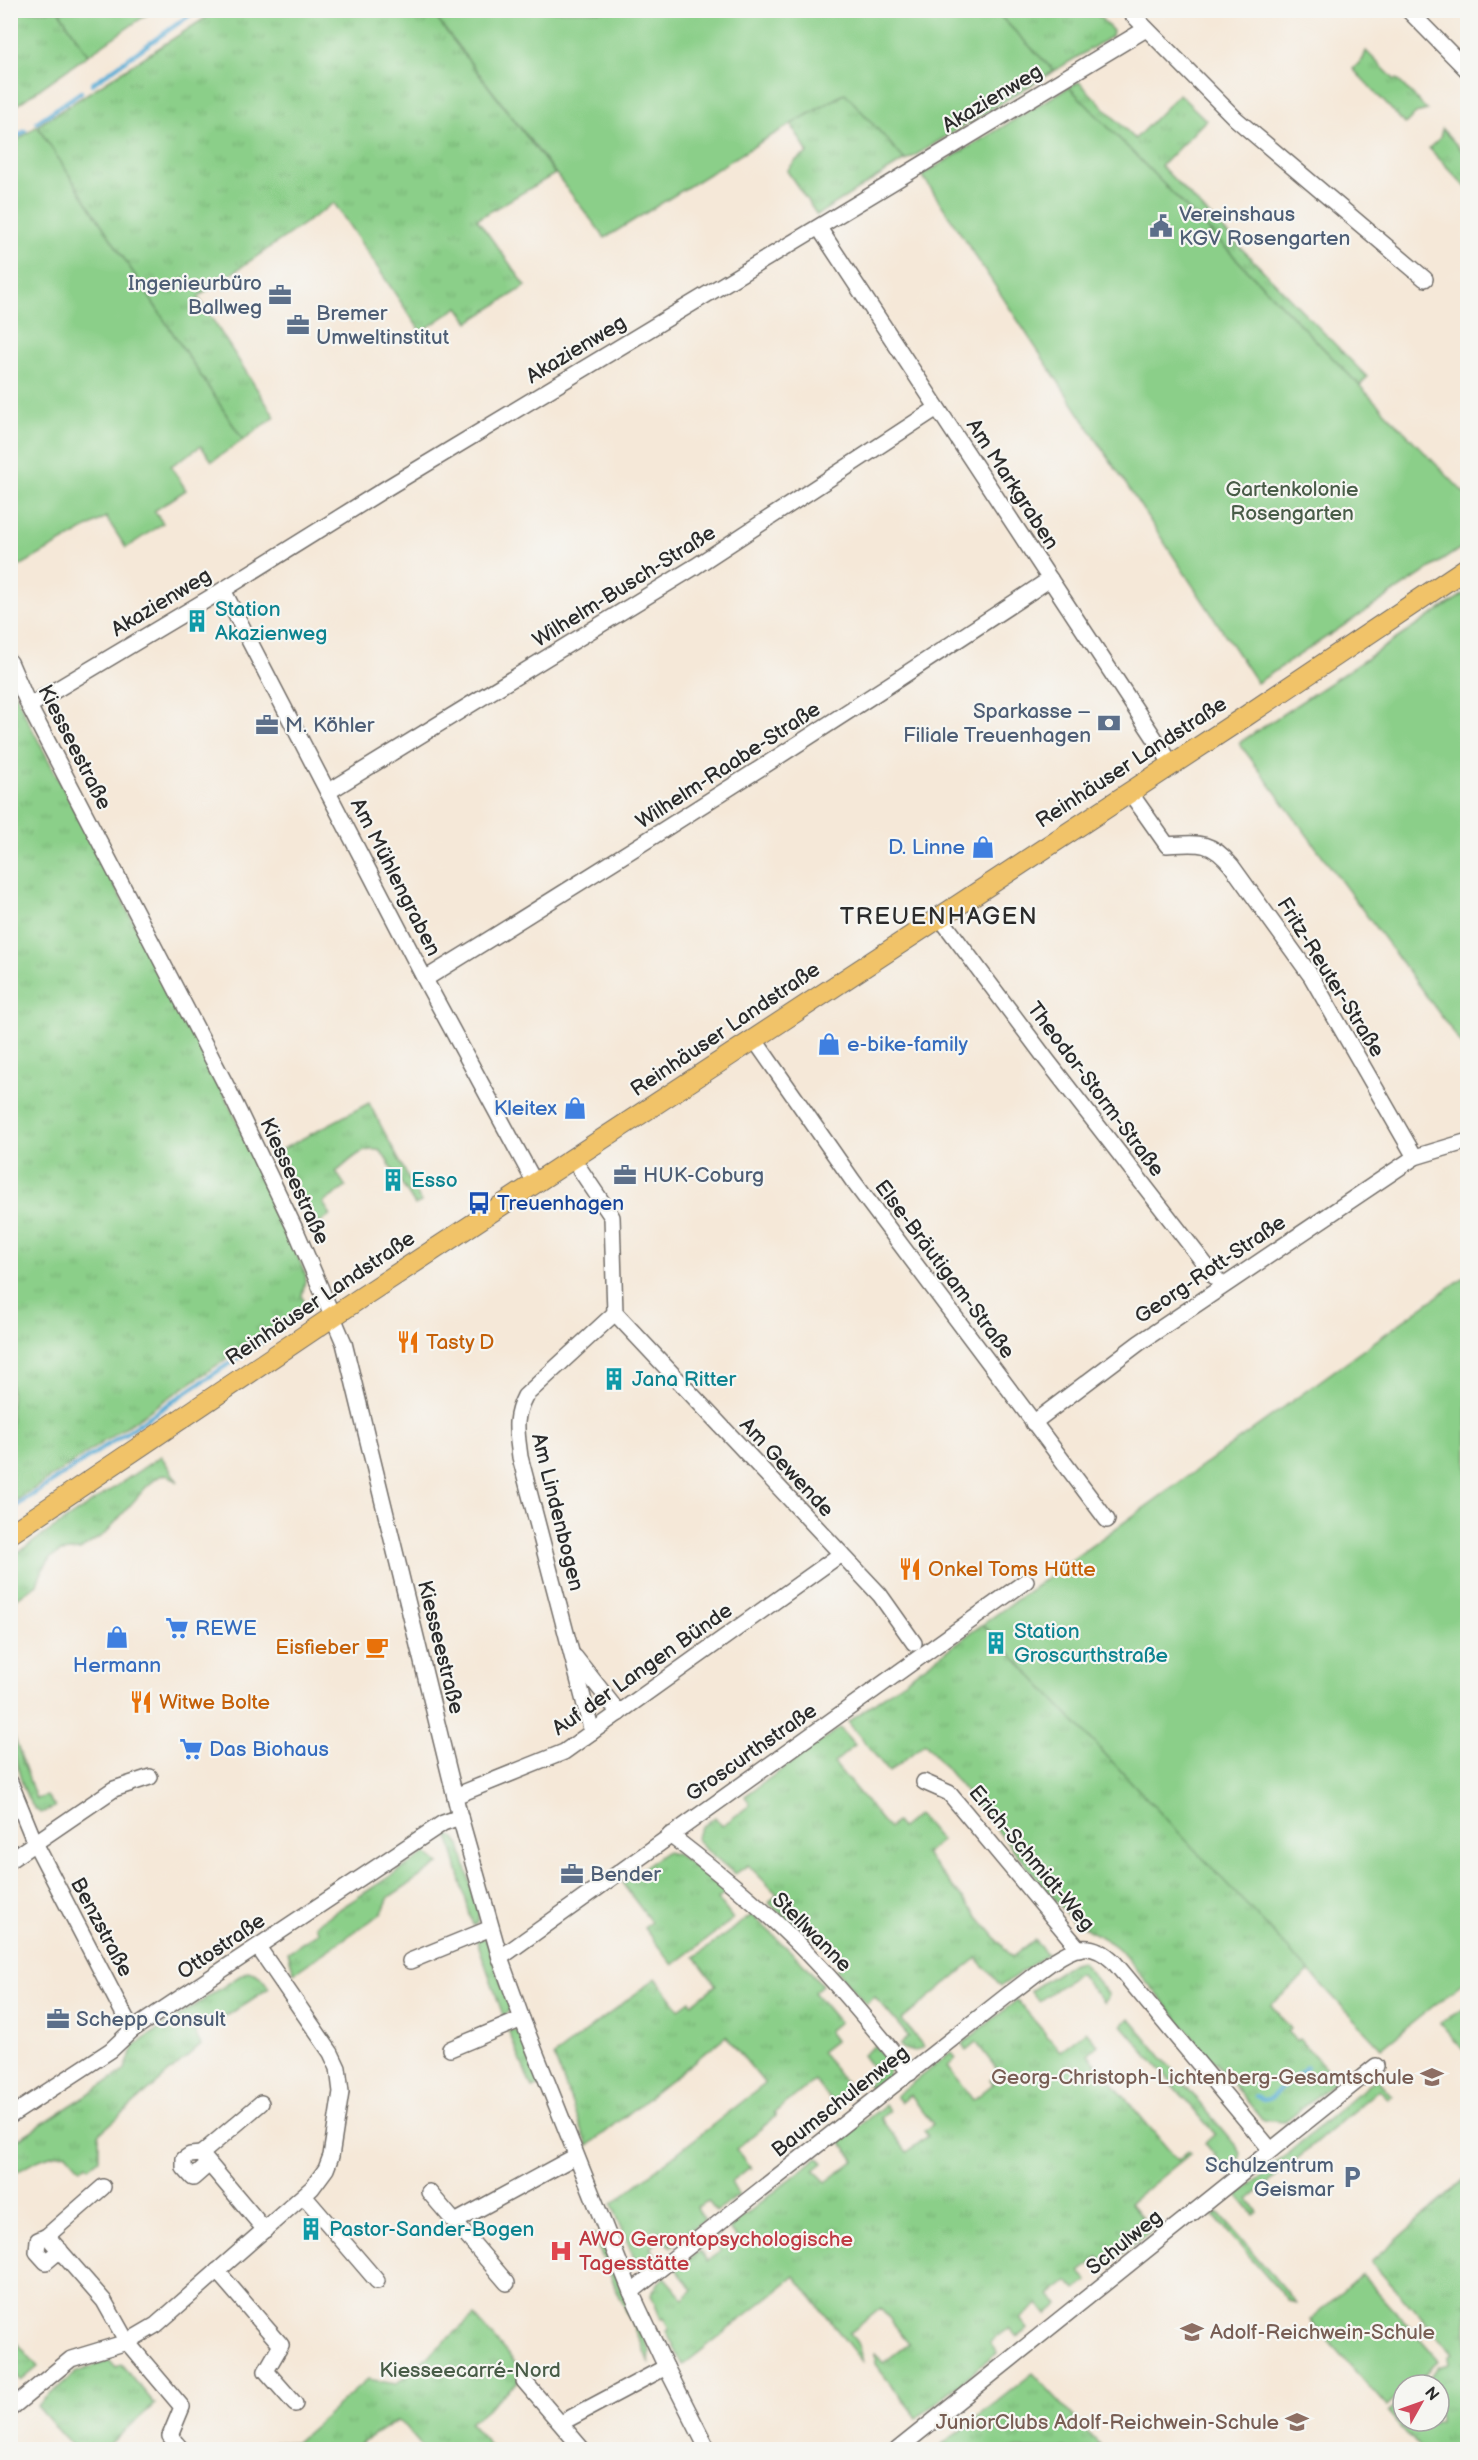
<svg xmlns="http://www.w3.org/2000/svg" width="1478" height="2460" font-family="'Balsamiq Sans',sans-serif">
	<defs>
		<pattern id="grass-tufts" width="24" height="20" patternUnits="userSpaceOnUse" patternTransform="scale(1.5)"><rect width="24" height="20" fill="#8bcf89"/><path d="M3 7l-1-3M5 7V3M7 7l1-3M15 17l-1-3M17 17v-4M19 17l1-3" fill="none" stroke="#78b276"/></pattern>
	</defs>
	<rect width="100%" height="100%" fill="#f6f6f2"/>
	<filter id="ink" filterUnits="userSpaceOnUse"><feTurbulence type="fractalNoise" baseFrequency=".0167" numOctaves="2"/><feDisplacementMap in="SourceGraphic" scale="12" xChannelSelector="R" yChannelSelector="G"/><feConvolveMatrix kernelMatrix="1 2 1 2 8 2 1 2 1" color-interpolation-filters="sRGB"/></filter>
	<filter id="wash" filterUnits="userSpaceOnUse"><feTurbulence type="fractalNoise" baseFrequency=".008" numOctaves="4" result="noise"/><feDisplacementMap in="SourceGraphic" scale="24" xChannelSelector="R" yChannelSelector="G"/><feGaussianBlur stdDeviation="1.35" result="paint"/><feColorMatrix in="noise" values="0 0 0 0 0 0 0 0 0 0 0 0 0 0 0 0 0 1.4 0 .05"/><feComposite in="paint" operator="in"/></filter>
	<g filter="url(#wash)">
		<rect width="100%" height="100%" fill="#f5e8d8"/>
		<g fill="url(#grass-tufts)" stroke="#5b7d5a" stroke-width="1.5">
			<path d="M11 11H59L88 55 11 109Z"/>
			<path d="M216 11H431L555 174 477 219 526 286 469 322 458 307 421 332 334 203 198 297 275 417 243 440 37 126Z"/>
			<path d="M995 11H1094L1113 31 1112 36 1054 71Z"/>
			<path d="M1366 51 1395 80 1397 79 1427 110 1416 113 1405 124 1353 69 1363 59Z"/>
			<path d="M1079 82 1135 139 1179 94 1206 120 1161 166 1367 377 1360 386 1069 87Z"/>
			<path d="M846 93 905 160 817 215 787 171 796 160 808 153 791 124Z"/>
			<path d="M1442 129 1467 156V188L1429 148 1440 138Z"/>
			<path d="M10 681 27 719 226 1098 274 1199 306 1276 302 1296 305 1304 287 1326 284 1320 11 1504 10 723H16L11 705Z"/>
			<path d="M369 1103 421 1202 415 1205 381 1151C361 1145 350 1162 336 1172L346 1187 323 1203 331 1215 314 1227 277 1152Z"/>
			<path d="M161 1456 178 1482 167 1474 160 1476 147 1486 106 1533 80 1550 61 1552 50 1558 43 1569 37 1584 11 1602V1557Z"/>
			<path d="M983 1624 1310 1971 1271 2005 1291 2029 1288 2032 1296 2041 1299 2039 1337 2080 1284 2122 1263 2120 1120 1950C1107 1937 1089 1935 1078 1920L1074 1923 925 1743 889 1772 848 1722Z"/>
			<path d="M11 1728 36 1799 47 1796 55 1807 41 1813C22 1805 13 1748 11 1728Z"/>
			<path d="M840 1728 855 1745 834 1763 888 1828 896 1822 901 1828 918 1814 941 1841 925 1854 1012 1957 1034 1940 1047 1954 1001 1986 977 1958 902 2020 924 2047 914 2052 904 2049 900 2045 909 2037 875 1997 866 2004 836 1970 844 1962 815 1931 806 1939 769 1903 777 1894 748 1865 735 1874 703 1847 696 1838 701 1828 715 1817 722 1826 750 1805 745 1796Z"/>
			<path d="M448 1834 455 1838 460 1845 479 1915 477 1922 473 1926Z"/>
			<path d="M666 1852C683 1852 712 1881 726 1892L718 1899 733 1919 673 1965 644 1928 651 1922 622 1883Z"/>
			<path d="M426 1853 439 1864 389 1897 382 1913 294 1973 288 1952 319 1932 315 1925Z"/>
			<path d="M752 1915 803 1963 822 1985 814 1992 839 2022 828 2031 835 2041 821 2052 851 2090 848 2092 846 2091 832 2102 815 2080 774 2113 776 2116 736 2149 752 2170 749 2168 731 2182 738 2195 716 2212 708 2201 697 2207 704 2221 671 2247 663 2238 650 2248 658 2258 647 2265 637 2262 634 2258 612 2204 765 2084 726 2036 588 2146 554 2056 656 1978 679 2009 690 2001 692 2004 716 1985 695 1957Z"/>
			<path d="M476 1938H485L487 1941 510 2009 504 2018Z"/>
			<path d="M1081 1961 1109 1995 1104 2003 1079 1973 1039 2001 1030 1991 1073 1963Z"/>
			<path d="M247 1971C259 1973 262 1978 269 1988L213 2025 194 2032 201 2045 99 2134V2159L89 2167 87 2164 80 2169 66 2153C43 2156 29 2164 11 2176V2144L124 2071 135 2045Z"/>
			<path d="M1017 2000 1060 2051 1086 2031 1098 2045 1088 2054 1173 2155 1178 2160 1188 2151 1191 2153 1130 2203 1152 2230 1106 2266 1099 2257 1080 2272 1088 2281 1076 2290 1068 2281 1050 2295 1058 2305 1047 2314 1039 2304 1020 2319 1028 2329 1017 2337 1009 2328 990 2343 997 2353 917 2418 875 2364V2353L883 2363 909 2343 881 2308 850 2333 858 2344 863 2363 795 2276 683 2365 666 2331 669 2330 664 2318 661 2319 651 2295 659 2282 665 2278 683 2299 693 2290 676 2269 700 2251 707 2261 721 2251 713 2240 718 2236 730 2250 740 2242 729 2228 818 2157 823 2163 814 2170 826 2182 855 2160 840 2141 885 2105 889 2111 881 2118 907 2152 928 2136 924 2131 933 2124 910 2095 901 2102 896 2096 951 2052 956 2058 947 2066 973 2100 993 2084 990 2079 999 2072 976 2042 966 2050 962 2044Z"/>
			<path d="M1467 2007V2054L1439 2023Z"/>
			<path d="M1129 2018 1241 2152 1240 2158 1227 2170 1205 2143 1215 2134 1122 2025Z"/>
			<path d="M508 2030 517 2031 520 2034 540 2085 532 2088Z"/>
			<path d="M875 2045 890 2064 889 2075 871 2089 867 2084 878 2075 863 2055Z"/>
			<path d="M1376 2078 1392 2096 1388 2099 1379 2089 1249 2200 1258 2212 1254 2215 1238 2196Z"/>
			<path d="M1467 2177V2449H1420L1388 2412 1403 2399V2421H1439V2385H1419L1439 2367 1450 2364 1449 2357 1453 2353 1371 2262Z"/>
			<path d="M1218 2212 1296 2303 1288 2301 1214 2216Z"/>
			<path d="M592 2234 599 2236 650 2351 649 2362Z"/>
			<path d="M474 2316 526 2375 470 2423 493 2449H424L401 2422 397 2420 352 2449 266 2450 275 2442 295 2443 368 2379 396 2384Z"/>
			<path d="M10 2334 38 2367 21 2381 11 2368Z"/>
			<path d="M109 2360 116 2368 121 2364 155 2404 104 2449H75L37 2406 75 2373Z"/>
			<path d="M1033 2373 1099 2444 1093 2449H937Z"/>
		</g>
		<g fill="#8bcf89" stroke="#5b7d5a" stroke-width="1.5">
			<path d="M59 11H152L88 55Z"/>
			<path d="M431 11H995L1054 71 906 161 845 93 764 140 605 238Z"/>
			<path d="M1069 87 1467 496V544L1257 683 922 175Z"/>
			<path d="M37 126 243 440 212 461 201 446 171 466 186 490 154 511 163 523 126 548 106 517 11 571V145Z"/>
			<path d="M1467 592V1051L1239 743Z"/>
			<path d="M1467 1275V1979L1381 2048 983 1624Z"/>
			<path d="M1362 2274 1439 2361 1411 2385H1403V2392L1387 2407 1310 2320Z"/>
		</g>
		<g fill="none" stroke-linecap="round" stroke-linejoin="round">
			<g stroke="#5baed6" stroke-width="4.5">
				<path d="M92 84 197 10"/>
				<path d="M37 122 81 92"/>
				<path d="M10 141 25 131"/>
				<path d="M10 1510 278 1331"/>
				<path d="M1256 2097 1263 2100 1269 2099 1307 2067"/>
			</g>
		</g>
	</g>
	<g filter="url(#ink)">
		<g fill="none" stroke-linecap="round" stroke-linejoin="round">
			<g stroke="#726d68" stroke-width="18">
				<g id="minor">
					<path d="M1128 10 1236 119 1425 279"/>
					<path d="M1408 10 1468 71"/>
					<path d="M819 228 1171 763"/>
					<path d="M223 590 430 989 535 1183"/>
					<path d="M10 662 29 706 229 1091 297 1233 344 1343 460 1817 500 1958 522 2019 631 2292 666 2367 708 2450"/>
					<path d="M29 706 223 590 385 489 1146 29"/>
					<path d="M1129 791 1167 845C1198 843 1210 840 1231 865L1311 976 1415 1157"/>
					<path d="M328 792 696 566 937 408"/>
					<path d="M939 916 1046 1059 1222 1286"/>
					<path d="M425 979C636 849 844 716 1050 579"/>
					<path d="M754 1039 853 1181 1107 1520"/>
					<path d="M573 1159 612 1217 615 1313 880 1595 914 1643"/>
					<path d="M1033 1423 1139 1343 1415 1157 1465 1142"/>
					<path d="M575 1657 619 1713"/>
					<path d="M592 1732 520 1457C517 1432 513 1419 525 1396L615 1313"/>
					<path d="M10 1782 35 1843 132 2030"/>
					<path d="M924 1782 949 1793 1079 1949"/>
					<path d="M455 1796 564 1752 841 1554"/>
					<path d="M670 1835C714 1869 757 1903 796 1942 837 1983 874 2028 910 2073"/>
					<path d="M10 1860 114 1789 150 1777"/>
					<path d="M500 1958 1026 1581"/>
					<path d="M410 1961 491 1928"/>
					<path d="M450 2049 522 2019"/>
					<path d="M261 2103 201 2154 265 2230"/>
					<path d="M10 2116 111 2050 132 2030 443 1823 460 1817"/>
					<path d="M201 2154 190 2155 184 2159V2168L193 2178 209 2164"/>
					<path d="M429 2192 507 2283"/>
					<path d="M304 2196 377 2281"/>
					<path d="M455 2222 576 2156"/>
					<path d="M47 2236 103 2187"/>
					<path d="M60 2250 46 2262 37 2252 38 2240 47 2236 104 2301 127 2342 182 2407 170 2436 182 2450"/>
					<path d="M217 2271 281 2345 266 2371 295 2404"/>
					<path d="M631 2292 1009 1994C1028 1981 1058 1953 1080 1948 1094 1946 1105 1953 1114 1962L1271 2150"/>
					<path d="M524 2381 583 2450"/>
					<path d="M10 2409 71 2359 127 2342 156 2325 312 2188 326 2169 331 2156 341 2092 338 2068 331 2053 258 1947"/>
					<path d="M561 2423 666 2367"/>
					<path d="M897 2450 1376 2066"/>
				</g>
			</g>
			<g stroke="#726d68" stroke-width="22">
				<path id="major" d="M10 1534 362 1297 1246 716 1468 567"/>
			</g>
			<use href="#minor" stroke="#fff" stroke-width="15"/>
			<use href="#major" stroke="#f1c369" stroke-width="20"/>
		</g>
	</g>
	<defs>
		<g id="civic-bare" transform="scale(1.8)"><path d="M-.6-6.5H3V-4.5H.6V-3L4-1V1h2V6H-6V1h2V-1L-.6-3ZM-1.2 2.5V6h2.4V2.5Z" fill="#5c6f8a" stroke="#f6f6f2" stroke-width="2.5" paint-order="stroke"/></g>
		<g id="office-bare" transform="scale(1.8)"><path d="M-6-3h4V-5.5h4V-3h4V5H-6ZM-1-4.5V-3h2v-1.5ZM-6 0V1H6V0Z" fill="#5c6f8a" stroke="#f6f6f2" stroke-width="2.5" paint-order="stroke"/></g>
		<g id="building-bare" transform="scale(1.8)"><path d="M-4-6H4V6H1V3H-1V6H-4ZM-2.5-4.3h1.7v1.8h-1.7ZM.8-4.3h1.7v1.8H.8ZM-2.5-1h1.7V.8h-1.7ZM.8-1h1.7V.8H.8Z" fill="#0f9aa8" stroke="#f6f6f2" stroke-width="2.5" paint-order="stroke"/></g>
		<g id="bank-bare" transform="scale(1.8)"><path d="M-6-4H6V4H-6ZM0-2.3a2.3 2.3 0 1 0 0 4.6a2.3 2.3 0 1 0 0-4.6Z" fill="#5c6f8a" stroke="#f6f6f2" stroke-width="2.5" paint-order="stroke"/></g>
		<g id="shop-bare" transform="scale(1.8)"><path d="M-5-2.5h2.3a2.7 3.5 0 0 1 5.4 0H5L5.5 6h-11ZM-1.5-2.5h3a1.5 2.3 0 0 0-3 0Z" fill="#3f7fe0" stroke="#f6f6f2" stroke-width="2.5" paint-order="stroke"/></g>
		<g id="bus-bare" transform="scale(1.8)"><path d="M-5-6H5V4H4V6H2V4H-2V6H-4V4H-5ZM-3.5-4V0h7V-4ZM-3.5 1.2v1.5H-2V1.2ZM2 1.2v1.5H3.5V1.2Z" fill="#1a4fb4" stroke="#f6f6f2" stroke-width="2.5" paint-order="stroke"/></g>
		<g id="restaurant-bare" transform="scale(1.8)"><path d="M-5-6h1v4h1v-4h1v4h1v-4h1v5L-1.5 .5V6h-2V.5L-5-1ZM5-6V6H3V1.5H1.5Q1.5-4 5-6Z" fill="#e8710a" stroke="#f6f6f2" stroke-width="2.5" paint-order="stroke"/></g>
		<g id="supermarket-bare" transform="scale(1.8)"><path d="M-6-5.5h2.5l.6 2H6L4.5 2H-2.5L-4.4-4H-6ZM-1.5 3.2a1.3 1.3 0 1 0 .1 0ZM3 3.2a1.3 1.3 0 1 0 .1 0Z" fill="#3f7fe0" stroke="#f6f6f2" stroke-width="2.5" paint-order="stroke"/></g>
		<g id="cafe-bare" transform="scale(1.8)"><path d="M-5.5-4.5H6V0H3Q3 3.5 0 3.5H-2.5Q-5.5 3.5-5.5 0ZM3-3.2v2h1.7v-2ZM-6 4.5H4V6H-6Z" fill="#e8710a" stroke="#f6f6f2" stroke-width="2.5" paint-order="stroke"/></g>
		<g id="school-bare" transform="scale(1.8)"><path d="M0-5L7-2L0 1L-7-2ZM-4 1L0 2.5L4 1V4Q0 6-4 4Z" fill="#8d6e63" stroke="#f6f6f2" stroke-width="2.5" paint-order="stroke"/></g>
		<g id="parking-bare" transform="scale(1.8)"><path d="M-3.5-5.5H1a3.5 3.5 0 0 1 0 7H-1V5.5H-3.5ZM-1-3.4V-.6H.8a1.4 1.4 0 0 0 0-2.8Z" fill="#5c6f8a" stroke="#f6f6f2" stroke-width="2.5" paint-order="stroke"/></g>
		<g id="hospital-bare" transform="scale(1.8)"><path d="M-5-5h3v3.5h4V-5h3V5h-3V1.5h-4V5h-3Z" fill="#e0444e" stroke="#f6f6f2" stroke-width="2.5" paint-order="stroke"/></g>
	</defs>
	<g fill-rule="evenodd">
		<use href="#civic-bare" x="1161" y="226"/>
		<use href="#office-bare" x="280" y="295"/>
		<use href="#office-bare" x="298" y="325"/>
		<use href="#building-bare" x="197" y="621"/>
		<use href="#bank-bare" x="1109" y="723"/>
		<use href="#office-bare" x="267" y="725"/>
		<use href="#shop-bare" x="983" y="847"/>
		<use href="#shop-bare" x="829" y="1044"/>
		<use href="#shop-bare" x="575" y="1108"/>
		<use href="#office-bare" x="625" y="1175"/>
		<use href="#building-bare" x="393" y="1180"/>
		<use href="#bus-bare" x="479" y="1203"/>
		<use href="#restaurant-bare" x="408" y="1342"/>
		<use href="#building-bare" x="614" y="1379"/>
		<use href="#restaurant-bare" x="910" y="1569"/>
		<use href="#supermarket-bare" x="177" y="1628"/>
		<use href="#shop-bare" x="117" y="1637"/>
		<use href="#building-bare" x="996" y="1643"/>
		<use href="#cafe-bare" x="377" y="1647"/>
		<use href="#restaurant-bare" x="141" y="1702"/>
		<use href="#supermarket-bare" x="191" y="1749"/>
		<use href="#office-bare" x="572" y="1874"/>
		<use href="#office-bare" x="58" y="2019"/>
		<use href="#school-bare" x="1432" y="2077"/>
		<use href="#parking-bare" x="1352" y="2177"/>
		<use href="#building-bare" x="311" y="2229"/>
		<use href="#hospital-bare" x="561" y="2251"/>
		<use href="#school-bare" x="1192" y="2332"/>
		<use href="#school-bare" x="1297" y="2422"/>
	</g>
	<g text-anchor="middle" stroke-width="4.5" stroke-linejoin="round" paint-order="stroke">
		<g font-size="21" fill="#2b2b2b" stroke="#f6f6f2">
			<text transform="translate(992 98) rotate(-31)" y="7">Akazienweg</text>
			<text transform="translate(576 349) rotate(-31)" y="7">Akazienweg</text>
			<text transform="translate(1013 484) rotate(57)" y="7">Am Markgraben</text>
			<text transform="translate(624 586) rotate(-32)" y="7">Wilhelm-Busch-Straße</text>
			<text transform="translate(161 602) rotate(-31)" y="7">Akazienweg</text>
			<text transform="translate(75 747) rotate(63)" y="7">Kiesseestraße</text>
			<text transform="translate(1131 762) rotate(-33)" y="7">Reinhäuser Landstraße</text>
			<text transform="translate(728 765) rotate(-33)" y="7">Wilhelm-Raabe-Straße</text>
			<text transform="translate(396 877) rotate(63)" y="7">Am Mühlengraben</text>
			<text transform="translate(1331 977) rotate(58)" y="7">Fritz-Reuter-Straße</text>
			<text transform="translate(725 1029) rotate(-34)" y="7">Reinhäuser Landstraße</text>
			<text transform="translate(1096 1089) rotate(53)" y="7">Theodor-Storm-Straße</text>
			<text transform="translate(295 1181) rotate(65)" y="7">Kiesseestraße</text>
			<text transform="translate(945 1269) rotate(53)" y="7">Else-Bräutigam-Straße</text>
			<text transform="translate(1210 1269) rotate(-34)" y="7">Georg-Rott-Straße</text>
			<text transform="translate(320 1298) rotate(-34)" y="7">Reinhäuser Landstraße</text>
			<text transform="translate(787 1467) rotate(47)" y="7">Am Gewende</text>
			<text transform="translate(558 1512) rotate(76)" y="7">Am Lindenbogen</text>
			<text transform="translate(441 1647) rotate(76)" y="7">Kiesseestraße</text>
			<text transform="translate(642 1669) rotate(-35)" y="7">Auf der Langen Bünde</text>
			<text transform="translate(751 1752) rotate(-35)" y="7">Groscurthstraße</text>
			<text transform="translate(1032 1858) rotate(50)" y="7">Erich-Schmidt-Weg</text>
			<text transform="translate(102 1927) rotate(62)" y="7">Benzstraße</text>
			<text transform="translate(812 1932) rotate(45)" y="7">Stellwanne</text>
			<text transform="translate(221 1946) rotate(-34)" y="7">Ottostraße</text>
			<text transform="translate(840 2101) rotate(-38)" y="7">Baumschulenweg</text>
			<text transform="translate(1124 2242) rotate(-39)" y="7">Schulweg</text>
		</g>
		<g font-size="21" fill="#4e5e75" stroke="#f6f6f2" text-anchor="start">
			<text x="1179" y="221">Vereinshaus<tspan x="1179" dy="24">KGV Rosengarten</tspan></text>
			<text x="262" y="290" text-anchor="end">Ingenieurbüro<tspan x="262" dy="24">Ballweg</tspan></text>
			<text x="316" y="320">Bremer<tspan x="316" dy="24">Umweltinstitut</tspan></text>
			<text x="1091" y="718" text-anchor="end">Sparkasse –<tspan x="1091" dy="24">Filiale Treuenhagen</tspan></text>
			<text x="285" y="732">M. Köhler</text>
			<text x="643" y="1182">HUK-Coburg</text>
			<text x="590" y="1881">Bender</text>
			<text x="76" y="2026">Schepp Consult</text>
			<text x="1334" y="2172" text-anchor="end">Schulzentrum<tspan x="1334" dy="24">Geismar</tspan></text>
		</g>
		<g font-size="21" fill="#485c47" stroke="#f6f6f2">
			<text x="1292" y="496">Gartenkolonie<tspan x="1292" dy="24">Rosengarten</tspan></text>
			<text x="470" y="2377">Kiesseecarré-Nord</text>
		</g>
		<g font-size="21" fill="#0d838f" stroke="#f6f6f2" text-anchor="start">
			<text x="215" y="616">Station<tspan x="215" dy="24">Akazienweg</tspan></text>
			<text x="411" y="1187">Esso</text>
			<text x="632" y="1386">Jana Ritter</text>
			<text x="1014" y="1638">Station<tspan x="1014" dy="24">Groscurthstraße</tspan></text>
			<text x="329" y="2236">Pastor-Sander-Bogen</text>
		</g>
		<g font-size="21" fill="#366cbe" stroke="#f6f6f2" text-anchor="start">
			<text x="965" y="854" text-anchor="end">D. Linne</text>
			<text x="847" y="1051">e-bike-family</text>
			<text x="557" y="1115" text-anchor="end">Kleitex</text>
			<text x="195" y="1635">REWE</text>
			<text x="117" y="1672" text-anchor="middle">Hermann</text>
			<text x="209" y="1756">Das Biohaus</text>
		</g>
		<g font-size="21" fill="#164399" stroke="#f6f6f2" text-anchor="start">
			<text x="497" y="1210">Treuenhagen</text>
		</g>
		<g font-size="21" fill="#c56008" stroke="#f6f6f2" text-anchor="start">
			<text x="426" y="1349">Tasty D</text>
			<text x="928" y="1576">Onkel Toms Hütte</text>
			<text x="359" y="1654" text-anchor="end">Eisfieber</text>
			<text x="159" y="1709">Witwe Bolte</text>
		</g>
		<g font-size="21" fill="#785e54" stroke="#f6f6f2" text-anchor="end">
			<text x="1414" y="2084">Georg-Christoph-Lichtenberg-Gesamtschule</text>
			<text x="1210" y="2339" text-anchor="start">Adolf-Reichwein-Schule</text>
			<text x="1279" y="2429">JuniorClubs Adolf-Reichwein-Schule</text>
		</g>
		<g font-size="21" fill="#be3a42" stroke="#f6f6f2" text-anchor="start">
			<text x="579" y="2246">AWO Gerontopsychologische<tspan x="579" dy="24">Tagesstätte</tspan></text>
		</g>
		<g font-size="24" letter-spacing="1.5" fill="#2b2b2b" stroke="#f6f6f2">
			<text x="939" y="924">TREUENHAGEN</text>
		</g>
	</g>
	<rect width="1478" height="2460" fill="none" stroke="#f6f6f2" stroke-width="36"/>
	<g transform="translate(1421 2403) rotate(50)"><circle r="28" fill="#f6f6f2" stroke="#a5a5a2" stroke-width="1.5"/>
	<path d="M0-4.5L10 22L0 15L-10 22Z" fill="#d1495b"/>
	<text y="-9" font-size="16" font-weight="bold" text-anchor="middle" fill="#2b2b2b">N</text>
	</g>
</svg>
